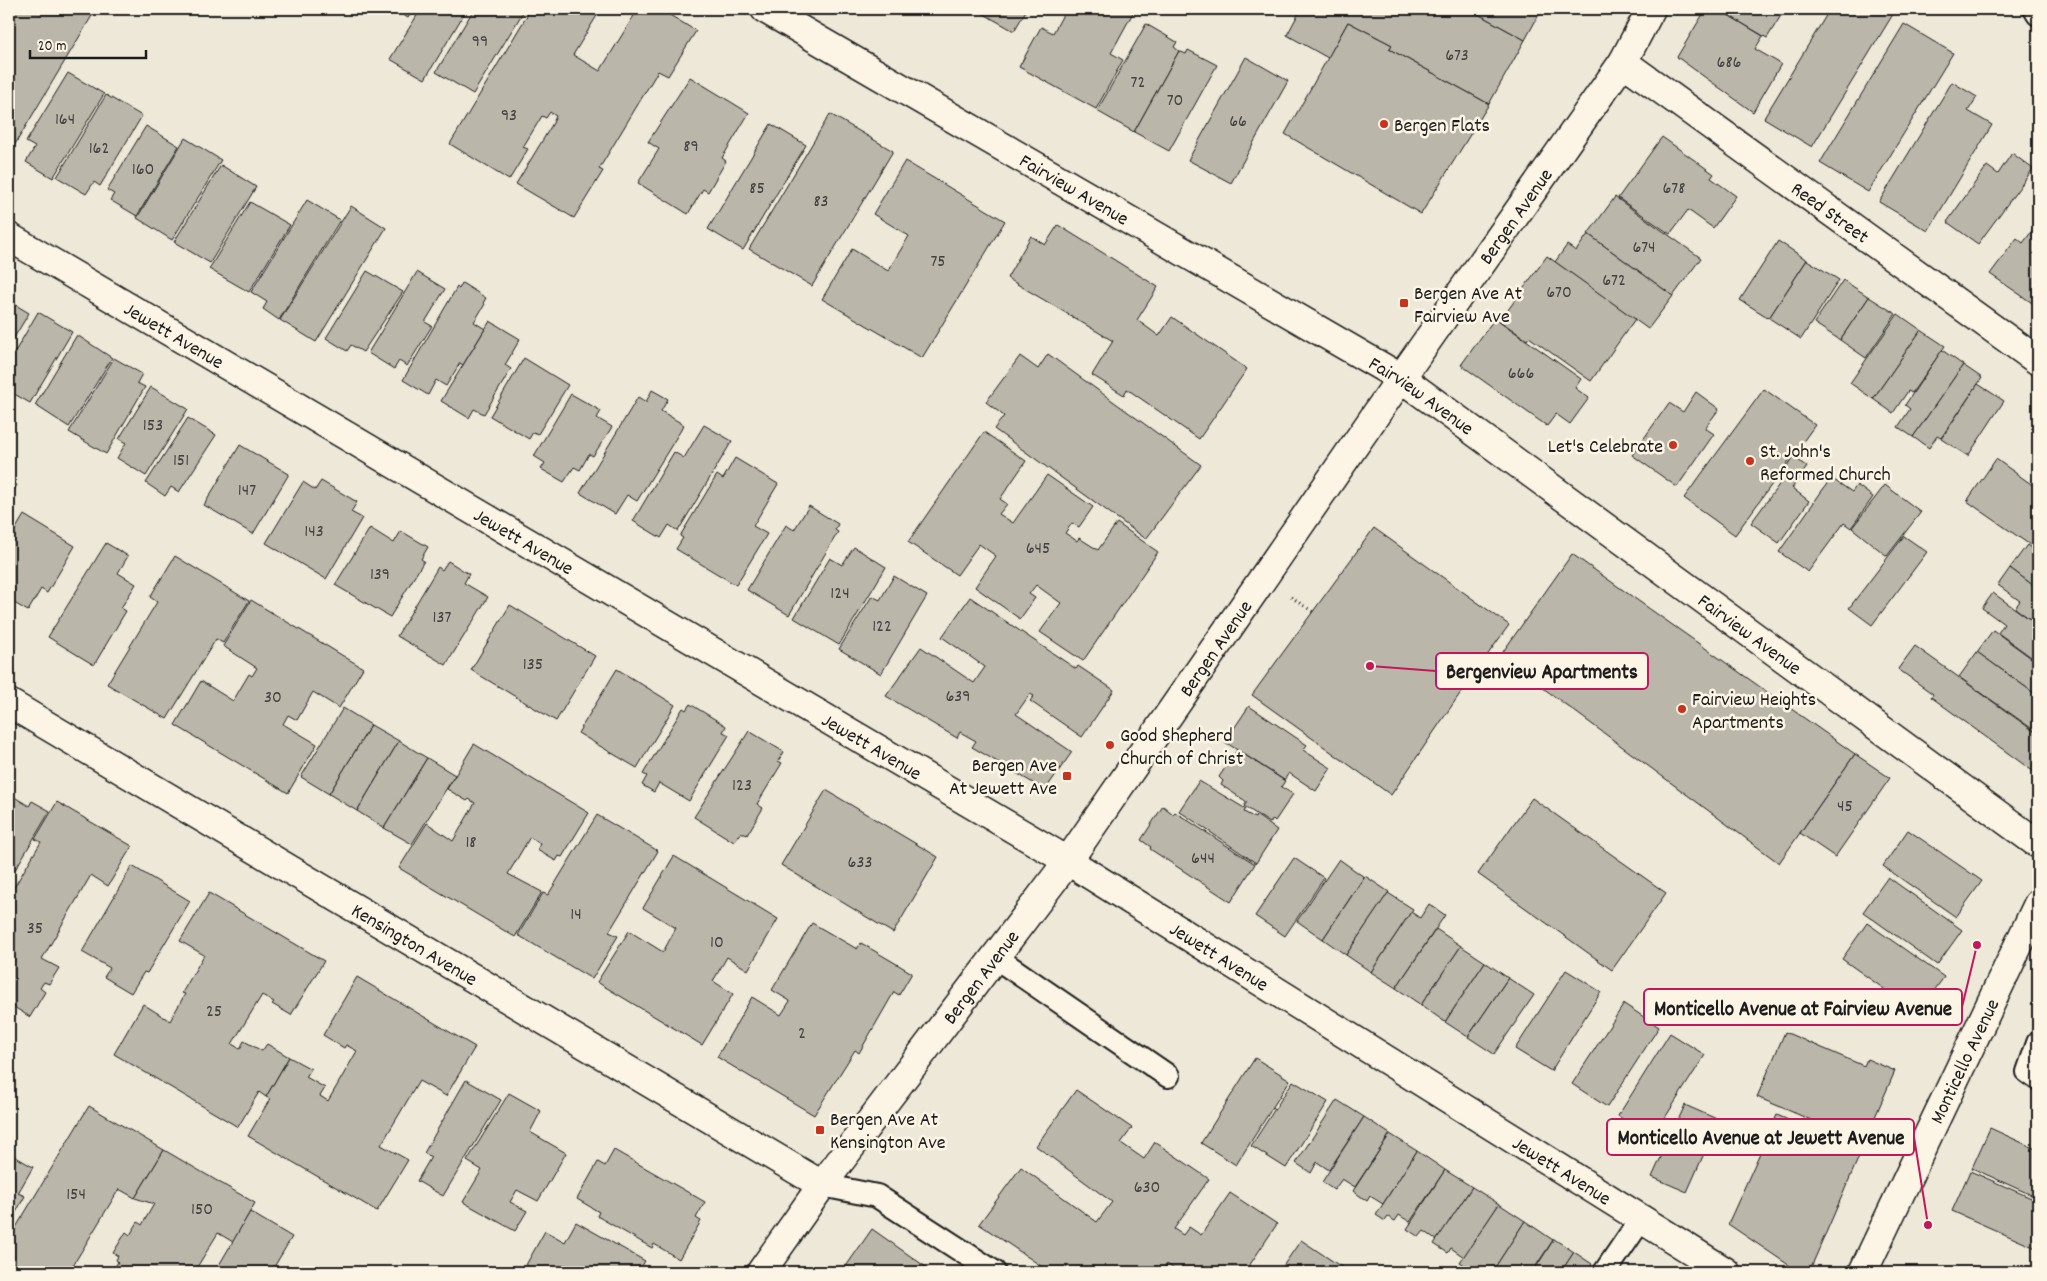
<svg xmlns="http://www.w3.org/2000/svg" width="2047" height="1281" font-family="Dekko,sans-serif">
	<rect width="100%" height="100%" fill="#eee8d9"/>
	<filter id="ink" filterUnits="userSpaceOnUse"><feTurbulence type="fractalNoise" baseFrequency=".02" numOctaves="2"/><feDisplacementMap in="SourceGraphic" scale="10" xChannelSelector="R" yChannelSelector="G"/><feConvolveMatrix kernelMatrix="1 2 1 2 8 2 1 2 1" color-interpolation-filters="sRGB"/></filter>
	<g filter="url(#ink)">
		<g fill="#bab6aa" stroke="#1c1c1c">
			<path d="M15 9H96L11 151 9 150V19Z"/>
			<path d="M393 9H417L415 12 413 10 408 18Z"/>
			<path d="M421 9H467L425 79 390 59Z"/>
			<path d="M474 9H525L473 94 436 72Z"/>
			<path d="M531 9H601L573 55 600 71 638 9H660L696 31 668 76 658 71 599 169 603 171 574 218 516 184 553 123 556 116 550 112 546 118 542 116 523 147 528 149 509 180 450 144Z"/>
			<path d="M975 9H1027L1014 31Z"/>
			<path d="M1066 9H1135L1111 53 1123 60 1096 109 1019 67 1041 27 1053 33Z"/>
			<path d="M1301 9H1469L1525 40 1489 104 1389 49 1392 45 1348 22 1328 58 1287 35Z"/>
			<path d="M1469 9H1542L1525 40Z"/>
			<path d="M1706 9H1718L1763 36 1755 49 1781 64 1753 112 1677 57Z"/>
			<path d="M1718 9H1785L1767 38Z"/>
			<path d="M1830 9H1891L1895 11 1812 147 1764 118Z"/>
			<path d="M1348 22 1392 45 1389 49 1489 104 1421 214 1285 134Z"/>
			<path d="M1146 24 1177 42 1174 47 1179 51 1134 132 1097 111Z"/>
			<path d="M1904 24 1953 53 1868 192 1820 163Z"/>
			<path d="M1188 50 1217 65 1169 151 1134 132 1179 51 1186 54Z"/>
			<path d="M1246 57 1288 81 1231 183 1188 160Z"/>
			<path d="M68 73 104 94 53 178 26 162 35 147 26 142Z"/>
			<path d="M690 77 749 113 722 158 726 161 708 192 703 189 688 214 638 183 659 149 648 142Z"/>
			<path d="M1952 82 1977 97 1968 111 1992 125 1928 231 1879 202Z"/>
			<path d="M106 95 142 116 100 186 94 182 86 194 57 177Z"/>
			<path d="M830 114 893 151 812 286 749 249Z"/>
			<path d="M771 124 806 145 743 250 708 229Z"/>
			<path d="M146 126 179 146 137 216 110 200 114 194 107 190Z"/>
			<path d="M1662 137 1714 174 1711 178 1736 196 1713 228 1688 210 1670 234 1618 198Z"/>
			<path d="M185 138 221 160 172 240 137 218Z"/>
			<path d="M2012 153 2033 169 1978 244 1947 222 1987 166 1998 174Z"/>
			<path d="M905 161 1005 221 922 358 822 299 852 249 888 271 909 236 873 214Z"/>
			<path d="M221 165 256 187 210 263 174 242Z"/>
			<path d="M1615 197 1701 258 1673 296 1588 234Z"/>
			<path d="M307 200 340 220 279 320 263 309 267 302 251 292Z"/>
			<path d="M250 202 290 225 249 292 209 269Z"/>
			<path d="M351 206 386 228 316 342 280 320Z"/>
			<path d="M2038 223V307L1990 274 2017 238 2023 243Z"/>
			<path d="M1058 225 1158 287 1137 320 1159 336 1172 317 1247 369 1199 439 1127 389 1124 395 1092 375 1113 341 1007 278 1031 236 1045 245Z"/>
			<path d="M1588 234 1673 296 1648 329 1555 262 1567 245 1576 251Z"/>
			<path d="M1778 241 1807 260 1769 318 1740 300Z"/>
			<path d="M1547 256 1635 319 1591 381 1529 337 1527 340 1500 321Z"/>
			<path d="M1807 260 1839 280 1801 339 1769 318Z"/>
			<path d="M367 271 403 292 363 352 351 345 347 351 326 338Z"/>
			<path d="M417 272 445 289 425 322 432 326 407 366 399 361 394 369 368 353Z"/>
			<path d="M1843 280 1869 297 1840 340 1814 323Z"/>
			<path d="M462 283 486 298 483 303 485 304 474 322 485 329 463 365 460 363 446 386 436 380 428 395 403 380 457 287 459 289Z"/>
			<path d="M1869 297 1896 314 1866 358 1840 340Z"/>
			<path d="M9 301 29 313 9 346Z"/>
			<path d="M38 312 72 332 30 403 9 391V362Z"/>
			<path d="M1898 314 1921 330 1873 399 1850 383Z"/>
			<path d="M1495 318 1581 379 1575 388 1589 398 1570 424 1556 414 1547 426 1461 365Z"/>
			<path d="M490 321 520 339 505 365 511 369 484 414 474 409 469 418 441 401Z"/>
			<path d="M1921 330 1945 346 1912 393 1908 391 1893 413 1873 399Z"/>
			<path d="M77 335 112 358 69 427 35 405Z"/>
			<path d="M1942 350 1963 365 1913 437 1898 427 1910 409 1905 405Z"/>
			<path d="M1048 354 1201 465 1146 539 994 429 1004 416 986 402 1020 356 1038 369Z"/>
			<path d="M114 358 142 374 137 383 145 387 106 454 69 432Z"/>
			<path d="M524 358 568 385 538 434 533 432 529 439 490 416Z"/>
			<path d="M1963 365 1982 378 1941 438 1937 436 1929 448 1913 437Z"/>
			<path d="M1978 384 2004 401 1968 456 1941 439Z"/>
			<path d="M151 387 188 409 146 476 117 458 126 443 119 439Z"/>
			<path d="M1764 389 1815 425 1735 535 1684 498Z"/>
			<path d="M652 390 668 399 661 411 684 425 637 501 627 495 615 514 580 493 638 397 646 402Z"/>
			<path d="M1696 392 1719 409 1705 428 1714 434 1677 487 1632 455 1669 403 1683 412Z"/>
			<path d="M571 394 601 411 597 418 612 427 593 456 589 454 580 470 574 467 564 482 541 469 545 463 534 456Z"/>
			<path d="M188 418 216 435 179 492 171 487 165 496 146 483Z"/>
			<path d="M704 425 732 441 678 531 669 525 661 538 633 521 674 452 684 458Z"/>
			<path d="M984 432 1026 461 1000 499 1007 504 999 514 1013 523 1047 475 1093 507 1079 527 1072 523 1065 533 1077 541 1079 538 1098 550 1117 523 1158 552 1083 661 1040 632 1061 603 1036 585 1029 594 1035 598 1020 619 975 587 996 556 979 544 957 575 908 542Z"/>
			<path d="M240 445 289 474 253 534 204 505Z"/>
			<path d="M1794 457 1807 467 1792 488 1809 501 1779 543 1751 523 1781 482 1777 479Z"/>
			<path d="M735 458 778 484 753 526 767 534 736 585 676 549 683 538 680 536 717 475 723 479Z"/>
			<path d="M1996 459 2038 489V539L2033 547 1967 501Z"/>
			<path d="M1831 478 1852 492 1857 485 1873 497 1851 528 1844 523 1808 572 1779 552Z"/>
			<path d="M9 479 17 485 9 499Z"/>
			<path d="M321 481 357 502 351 512 362 518 326 579 266 543 303 482 315 490Z"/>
			<path d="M1885 485 1921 512 1887 556 1852 528Z"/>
			<path d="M809 506 838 524 835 530 838 532 789 615 747 590 786 525 794 530Z"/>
			<path d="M24 515 75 546 47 593 41 589 28 611 9 600V540Z"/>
			<path d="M370 528 394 543 401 531 428 547 421 559 424 561 390 617 335 585Z"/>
			<path d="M1374 528 1509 625 1483 661 1475 655 1463 670 1472 676 1391 795 1252 695Z"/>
			<path d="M1904 536 1927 552 1872 625 1849 608Z"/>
			<path d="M106 543 128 556 118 573 136 584 121 608 126 611 94 665 48 637Z"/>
			<path d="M2027 545 2038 553V589L2010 568Z"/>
			<path d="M854 547 886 567 839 645 794 618 830 558 842 565Z"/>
			<path d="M1572 554 1855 754 1779 863 1500 656Z"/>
			<path d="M175 556 249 601 223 643 216 639 167 719 107 684 157 602 150 597Z"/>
			<path d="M448 561 469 574 464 583 488 597 446 665 397 636 438 567 442 570Z"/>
			<path d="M2010 568 2038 589V625L2015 608 2020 601 1998 585Z"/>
			<path d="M894 576 927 596 881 674 839 649 872 596 880 600Z"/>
			<path d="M1993 593 2038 625V662L1998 633 2004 624 1982 608Z"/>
			<path d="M970 597 1076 669 1078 666 1114 690 1082 737 1030 701 1034 696 1030 694 1016 714 1072 752 1045 790 972 747 976 741 960 732 957 738 886 696 921 647 974 683 985 667 942 637Z"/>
			<path d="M251 600 363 668 339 708 313 692 297 720 288 715 283 724 317 744 288 793 175 725 201 681 233 701 249 674 252 676 257 668 223 646Z"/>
			<path d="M510 605 595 656 556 721 471 670Z"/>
			<path d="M1993 630 2038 663V696L1977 652Z"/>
			<path d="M1915 646 2038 734V763L2034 772 1931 697 1933 694 1898 669Z"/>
			<path d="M1977 652 2038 696V733L1959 677Z"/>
			<path d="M617 669 675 705 637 768 578 733Z"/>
			<path d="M690 704 726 726 723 732 729 735 689 801 659 783 654 792 642 785 647 776 643 774 683 708 686 710Z"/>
			<path d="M1249 706 1307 745 1303 750 1331 768 1316 791 1289 773 1284 780 1225 742Z"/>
			<path d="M343 708 371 725 329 794 301 777Z"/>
			<path d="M371 725 399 741 357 811 329 794Z"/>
			<path d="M749 731 784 752 778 761 782 763 757 804 763 808 747 835 741 832 734 842 694 817Z"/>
			<path d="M399 741 427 758 384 828 357 811Z"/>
			<path d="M474 744 589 813 562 857 559 856 556 861 537 850 540 844 530 837 508 874 542 892 515 937 399 868 427 823 453 841 475 803 469 799 467 801 447 789Z"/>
			<path d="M1237 750 1285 781 1281 787 1293 794 1275 821 1273 819 1270 823 1244 806 1247 802 1221 785 1223 781 1219 777Z"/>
			<path d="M1855 754 1890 778 1835 857 1800 833Z"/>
			<path d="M427 758 455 775 412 844 384 828Z"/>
			<path d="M1199 781 1246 809 1244 812 1255 818 1256 815 1277 830 1256 863 1179 811Z"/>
			<path d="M826 790 938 857 893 933 781 865Z"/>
			<path d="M11 795 29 806 32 801 50 811 9 880V799Z"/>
			<path d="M1532 798 1666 893 1612 970 1478 874Z"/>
			<path d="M57 802 132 846 108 886 91 875 42 959 59 968 49 984 44 982 40 988 45 992 30 1017 9 1004V896L41 842 35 839Z"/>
			<path d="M1163 806 1173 814 1175 812 1255 864 1231 902 1150 849 1151 847 1141 840Z"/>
			<path d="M597 815 658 851 609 932 618 936 592 979 518 935 543 893 548 895Z"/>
			<path d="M1908 830 1982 881 1956 917 1883 866Z"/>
			<path d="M674 856 778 919 748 970 727 957 713 981 733 994 702 1045 597 982 629 931 663 952 676 928 643 908Z"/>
			<path d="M1294 858 1324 878 1285 936 1255 916Z"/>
			<path d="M1339 859 1364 877 1323 939 1297 921Z"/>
			<path d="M132 866 190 901 147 973 144 972 131 993 104 977 110 968 82 952Z"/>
			<path d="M1365 876 1389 892 1346 955 1323 939Z"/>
			<path d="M1888 877 1962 930 1937 965 1863 912Z"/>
			<path d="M209 893 324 961 291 1015 272 1004 274 1002 262 995 232 1044 240 1049 244 1041 262 1051 267 1044 289 1057 266 1097 259 1092 238 1127 114 1054 143 1004 170 1021 185 994 182 993 204 955 180 941Z"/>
			<path d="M1388 893 1413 909 1371 972 1346 955Z"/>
			<path d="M1429 904 1445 915 1396 988 1371 972 1411 912 1420 918Z"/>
			<path d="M812 923 857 949 861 943 912 973 899 995 894 992 859 1053 855 1050 814 1115 717 1057 752 997 781 1015 790 1001 772 990Z"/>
			<path d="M1867 923 1944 977 1918 1013 1842 959Z"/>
			<path d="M1436 929 1461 946 1421 1005 1396 988Z"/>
			<path d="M1461 946 1485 962 1445 1022 1421 1005Z"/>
			<path d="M1485 962 1508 978 1468 1037 1445 1022Z"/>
			<path d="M1566 970 1601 992 1551 1071 1515 1049Z"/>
			<path d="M357 977 475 1047 446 1096 419 1081 381 1145 408 1160 377 1211 248 1136 270 1099 266 1097 289 1057 311 1069 306 1077 325 1088 320 1096 328 1101 357 1051 346 1045 344 1048 323 1035Z"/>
			<path d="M1508 978 1534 995 1494 1054 1468 1037Z"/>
			<path d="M1624 1004 1659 1027 1607 1107 1572 1084Z"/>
			<path d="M1785 1032 1864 1066 1867 1059 1895 1071 1861 1149 1827 1134 1830 1128 1757 1097Z"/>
			<path d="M1670 1033 1705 1055 1652 1138 1618 1116Z"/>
			<path d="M1255 1058 1290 1080 1236 1165 1201 1143Z"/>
			<path d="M466 1080 501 1100 443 1196 417 1181 431 1157 424 1153Z"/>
			<path d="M1293 1081 1328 1102 1286 1168 1251 1146Z"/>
			<path d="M1076 1090 1132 1128 1121 1143 1144 1159 1155 1142 1209 1179 1174 1229 1183 1235 1189 1227 1201 1235 1230 1193 1277 1224 1249 1266 1257 1272H1178L1167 1264 1162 1272 1152 1270 1150 1272H1050L979 1224 1021 1167 1097 1222 1112 1202 1036 1146Z"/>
			<path d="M509 1093 541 1111 530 1132 566 1153 538 1201 517 1190 510 1202 527 1211 515 1231 463 1202 482 1170 467 1161Z"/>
			<path d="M1337 1100 1364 1117 1329 1170 1317 1162 1311 1173 1296 1163Z"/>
			<path d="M1685 1105 1719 1120 1687 1192 1652 1177Z"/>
			<path d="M89 1106 164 1150 135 1198 119 1189 69 1272H9V1239Z"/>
			<path d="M1777 1115 1861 1152 1809 1272H1799L1728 1224Z"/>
			<path d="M1364 1117 1390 1134 1355 1187 1342 1179 1334 1190 1322 1182Z"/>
			<path d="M1990 1128 2038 1150V1198L1972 1168Z"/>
			<path d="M1390 1134 1417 1151 1383 1204 1370 1196 1367 1201 1353 1191Z"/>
			<path d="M164 1150 255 1203 233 1242 218 1233 194 1272H111L118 1262 116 1260 118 1256 113 1253 126 1232 130 1235 138 1222 142 1225 154 1204 135 1198Z"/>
			<path d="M614 1150 705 1202 696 1218 701 1221 679 1259 654 1244 652 1248 597 1216 599 1212 577 1199 598 1162 605 1166Z"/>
			<path d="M1417 1151 1445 1170 1410 1222 1399 1215 1395 1221 1388 1217 1385 1221 1376 1215Z"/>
			<path d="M9 1153 33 1167 18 1193 25 1196 9 1225Z"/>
			<path d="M1445 1170 1472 1187 1437 1240 1424 1231 1419 1237 1407 1229Z"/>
			<path d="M1970 1171 2038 1201V1249L1952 1211Z"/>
			<path d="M1472 1187 1499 1204 1464 1257 1451 1248 1448 1253 1434 1244Z"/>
			<path d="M1499 1204 1525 1221 1492 1272 1477 1266 1474 1271 1460 1262Z"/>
			<path d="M250 1212 292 1237 271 1272H215Z"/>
			<path d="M1525 1221 1553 1240 1532 1272H1492Z"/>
			<path d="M576 1222 645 1261 638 1272H539L526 1265 545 1231 565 1242Z"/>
			<path d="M872 1229 933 1272H842Z"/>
			<path d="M1554 1239 1574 1252 1561 1272H1533Z"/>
			<path d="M1301 1240 1349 1272H1279Z"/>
			<path d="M1574 1252 1592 1264 1587 1272H1561Z"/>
		</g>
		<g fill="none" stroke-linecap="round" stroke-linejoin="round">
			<g stroke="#1c1c1c" stroke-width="26">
				<g id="lane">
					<path d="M2035 9 2038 14"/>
					<path d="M995 957 1168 1076"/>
					<path d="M2038 1043 2028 1072 2038 1079"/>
					<path d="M822 1185 877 1196 994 1272"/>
					<path d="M1605 1272 1641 1219"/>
				</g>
			</g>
			<g stroke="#1c1c1c" stroke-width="31">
				<g id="street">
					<path id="s1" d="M765 9 1401 378 2038 844"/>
					<path id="s2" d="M1623 62 2038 361"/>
					<path id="s3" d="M9 237 1068 861 1726 1272"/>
					<path id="s4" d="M9 703 822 1185"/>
				</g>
			</g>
			<g stroke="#1c1c1c" stroke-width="31">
				<g id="secondary">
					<path id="s5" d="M761 1272 822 1185 1068 861 1401 378 1623 62 1651 9"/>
					<path id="s6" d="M1863 1272 2038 904"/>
				</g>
			</g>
			<path stroke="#1c1c1c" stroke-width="3" stroke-dasharray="1 4" stroke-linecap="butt" d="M1291 597 1313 612"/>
			<use href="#lane" stroke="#fcf5e5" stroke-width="22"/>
			<use href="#street" stroke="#fcf5e5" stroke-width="28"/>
			<use href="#secondary" stroke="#fcf5e5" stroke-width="28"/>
		</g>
	</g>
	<g fill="#c8321e" stroke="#fcf5e5" stroke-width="2">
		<circle cx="1384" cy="124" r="5"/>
		<rect x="1399" y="298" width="10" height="10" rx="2.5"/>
		<circle cx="1673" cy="445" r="5"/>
		<circle cx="1750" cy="461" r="5"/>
		<circle cx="1682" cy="709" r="5"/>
		<circle cx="1110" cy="745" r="5"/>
		<rect x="1062" y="771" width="10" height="10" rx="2.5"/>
		<rect x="815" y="1125" width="10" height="10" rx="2.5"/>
	</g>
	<g text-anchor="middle" stroke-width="5" stroke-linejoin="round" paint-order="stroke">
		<g font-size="18" fill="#444240">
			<text x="480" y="46">99</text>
			<text x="1457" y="60">673</text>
			<text x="1729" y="67">686</text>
			<text x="1138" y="87">72</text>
			<text x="1175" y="105">70</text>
			<text x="509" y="120">93</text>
			<text x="65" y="124">164</text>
			<text x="1238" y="126">66</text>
			<text x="691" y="151">89</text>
			<text x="99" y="153">162</text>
			<text x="143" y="174">160</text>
			<text x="757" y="193">85</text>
			<text x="1674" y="193">678</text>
			<text x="821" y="206">83</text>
			<text x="1644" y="252">674</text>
			<text x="938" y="266">75</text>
			<text x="1614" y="285">672</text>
			<text x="1559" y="297">670</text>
			<text x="1521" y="378">666</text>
			<text x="153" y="430">153</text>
			<text x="181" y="465">151</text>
			<text x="247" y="495">147</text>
			<text x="314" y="536">143</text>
			<text x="1038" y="553">645</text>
			<text x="380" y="579">139</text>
			<text x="840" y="598">124</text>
			<text x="442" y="622">137</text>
			<text x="882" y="631">122</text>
			<text x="533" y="669">135</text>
			<text x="958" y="701">639</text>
			<text x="273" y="702">30</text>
			<text x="742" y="790">123</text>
			<text x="1845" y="811">45</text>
			<text x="471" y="847">18</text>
			<text x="1203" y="863">644</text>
			<text x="860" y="867">633</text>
			<text x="576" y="919">14</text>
			<text x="35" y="933">35</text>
			<text x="717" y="947">10</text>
			<text x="214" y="1016">25</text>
			<text x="802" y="1038">2</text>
			<text x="1147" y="1192">630</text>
			<text x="76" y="1199">154</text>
			<text x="202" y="1214">150</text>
		</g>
		<g font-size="20" fill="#1c1c1c" stroke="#fcf5e5" text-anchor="start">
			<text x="1394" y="131">Bergen Flats</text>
			<text x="1414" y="299">Bergen Ave At<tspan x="1414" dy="23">Fairview Ave</tspan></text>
			<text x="1663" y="452" text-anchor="end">Let's Celebrate</text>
			<text x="1760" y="457">St. John's<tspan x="1760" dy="23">Reformed Church</tspan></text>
			<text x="1692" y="705">Fairview Heights<tspan x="1692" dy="23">Apartments</tspan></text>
			<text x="1120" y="741">Good Shepherd<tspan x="1120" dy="23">Church of Christ</tspan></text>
			<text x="1057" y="771" text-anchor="end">Bergen Ave<tspan x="1057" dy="23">At Jewett Ave</tspan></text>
			<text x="830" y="1125">Bergen Ave At<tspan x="830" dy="23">Kensington Ave</tspan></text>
		</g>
		<g font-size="20" fill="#1c1c1c" stroke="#fcf5e5">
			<text dy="7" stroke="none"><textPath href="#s1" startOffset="358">Fairview Avenue</textPath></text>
			<text dy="7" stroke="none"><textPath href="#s2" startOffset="256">Reed Street</textPath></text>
			<text dy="7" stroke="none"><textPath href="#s5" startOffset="1298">Bergen Avenue</textPath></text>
			<text dy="7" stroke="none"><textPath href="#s3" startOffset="192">Jewett Avenue</textPath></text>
			<text dy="7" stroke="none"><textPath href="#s1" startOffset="762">Fairview Avenue</textPath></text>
			<text dy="7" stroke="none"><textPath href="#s3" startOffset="598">Jewett Avenue</textPath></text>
			<text dy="7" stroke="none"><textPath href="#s1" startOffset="1168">Fairview Avenue</textPath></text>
			<text dy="7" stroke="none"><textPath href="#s5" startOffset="772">Bergen Avenue</textPath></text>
			<text dy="7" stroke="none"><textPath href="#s3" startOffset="1002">Jewett Avenue</textPath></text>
			<text dy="7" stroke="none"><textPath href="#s4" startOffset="472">Kensington Avenue</textPath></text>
			<text dy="7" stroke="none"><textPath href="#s3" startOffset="1408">Jewett Avenue</textPath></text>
			<text dy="7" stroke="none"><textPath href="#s5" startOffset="368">Bergen Avenue</textPath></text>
			<text dy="7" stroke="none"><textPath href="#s6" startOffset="234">Monticello Avenue</textPath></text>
			<text dy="7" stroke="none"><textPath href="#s3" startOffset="1812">Jewett Avenue</textPath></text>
		</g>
	</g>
	<path fill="none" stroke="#c2185b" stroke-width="2" d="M1370 666L1436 671M1977 945L1962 1007M1928 1225L1914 1137"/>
	<g fill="#c2185b" stroke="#fcf5e5" stroke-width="2">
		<circle cx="1370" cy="666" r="5"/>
		<circle cx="1977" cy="945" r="5"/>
		<circle cx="1928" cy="1225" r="5"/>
	</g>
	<g fill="#fcf5e5" stroke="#c2185b" stroke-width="2">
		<rect x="1436" y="653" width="212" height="36" rx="5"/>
		<rect x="1644" y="989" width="318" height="36" rx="5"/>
		<rect x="1607" y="1119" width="307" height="36" rx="5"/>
	</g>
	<g font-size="21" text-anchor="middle" font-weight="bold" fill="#1c1c1c">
		<text x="1542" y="678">Bergenview Apartments</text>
		<text x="1803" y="1015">Monticello Avenue at Fairview Avenue</text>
		<text x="1761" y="1144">Monticello Avenue at Jewett Avenue</text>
	</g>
	<rect width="2047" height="1281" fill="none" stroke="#fcf5e5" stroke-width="30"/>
	<rect x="15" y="15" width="2017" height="1251" fill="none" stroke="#1c1c1c" stroke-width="2" filter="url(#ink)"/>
	<path d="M30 50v8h116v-8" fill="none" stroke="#1c1c1c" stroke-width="2.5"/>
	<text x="38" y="50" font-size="15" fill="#1c1c1c" stroke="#fcf5e5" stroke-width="4" paint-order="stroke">20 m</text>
</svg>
